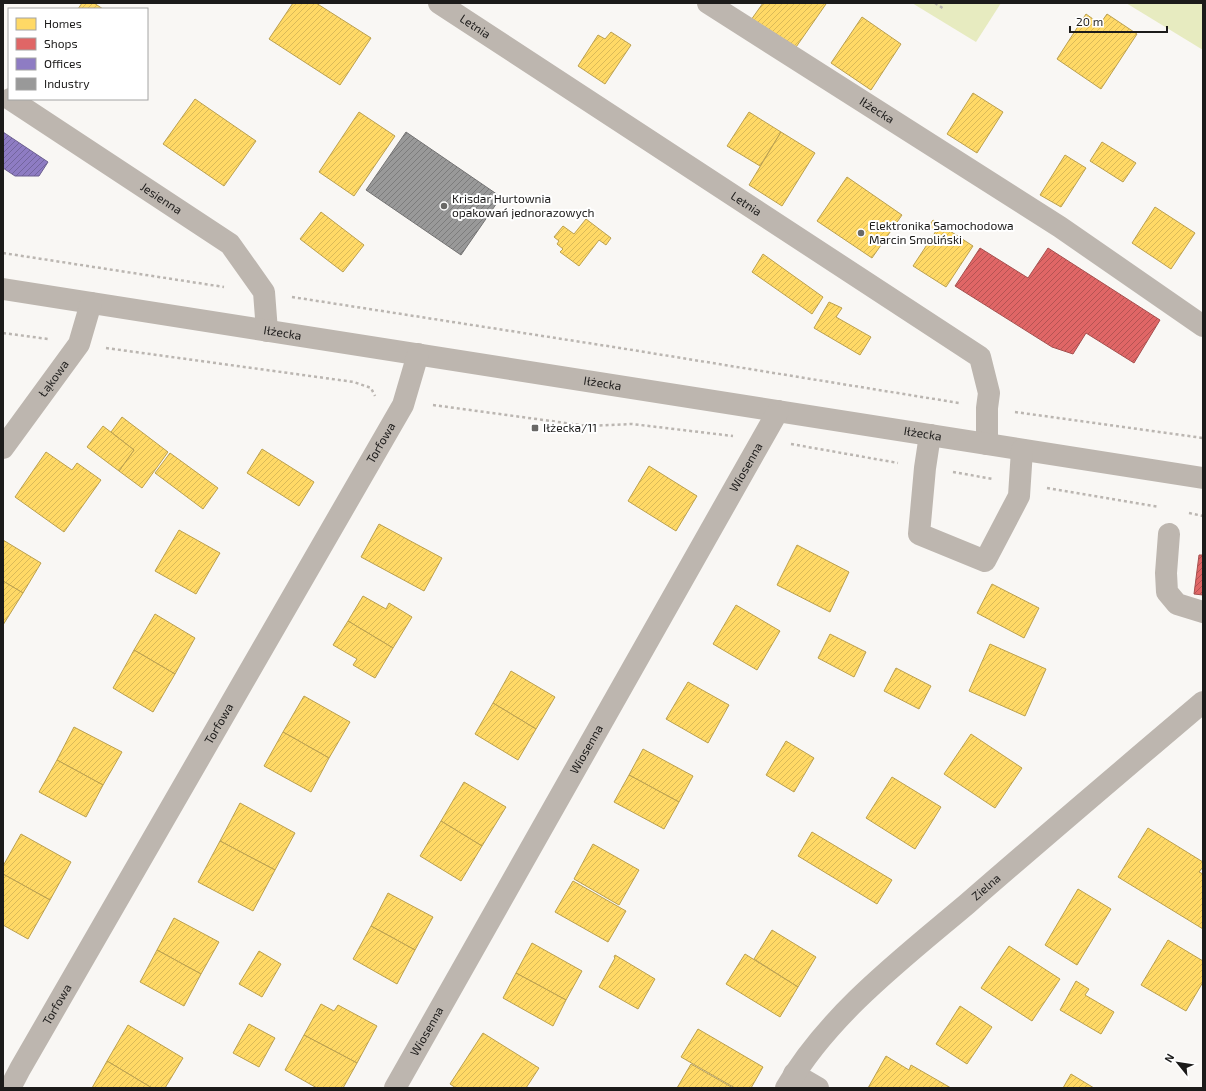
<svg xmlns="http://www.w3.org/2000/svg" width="1206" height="1091" font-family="'Exo 2',sans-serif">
	<defs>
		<pattern id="homes-hatch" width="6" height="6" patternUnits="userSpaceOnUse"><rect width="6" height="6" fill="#ffd966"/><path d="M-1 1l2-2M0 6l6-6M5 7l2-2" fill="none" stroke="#daba58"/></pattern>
		<pattern id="shops-hatch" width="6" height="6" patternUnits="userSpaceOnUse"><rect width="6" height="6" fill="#e06666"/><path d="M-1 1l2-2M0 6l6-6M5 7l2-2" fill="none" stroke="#b55353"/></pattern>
		<pattern id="offices-hatch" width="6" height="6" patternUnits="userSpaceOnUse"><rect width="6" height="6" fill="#8e7cc3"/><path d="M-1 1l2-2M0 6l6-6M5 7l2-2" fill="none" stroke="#73659e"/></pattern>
		<pattern id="industry-hatch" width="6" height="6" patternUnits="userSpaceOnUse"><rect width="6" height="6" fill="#999"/><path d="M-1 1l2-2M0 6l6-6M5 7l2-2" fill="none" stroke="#7c7c7c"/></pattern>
	</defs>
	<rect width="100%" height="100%" fill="#f9f7f4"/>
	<g fill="#e7ebc0">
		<path d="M912 3H1001L976 42Z"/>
		<path d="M1126 3H1203V50Z"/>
	</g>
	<g fill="url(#homes-hatch)" stroke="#bba04f">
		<path d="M82 3H94L103 9H78Z"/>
		<path d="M293 3H316L371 38 340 85 269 39Z"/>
		<path d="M763 3H825L826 4 794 50 751 20Z"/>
		<path d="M1086 14 1100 24 1107 14 1137 34 1101 89 1057 59Z"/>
		<path d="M862 17 901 44 871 90 831 63Z"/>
		<path d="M611 32 631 45 605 84 578 66 598 35 605 39Z"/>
		<path d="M973 93 1003 112 977 153 947 134Z"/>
		<path d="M195 99 256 141 224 186 163 144Z"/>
		<path d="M359 112 395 136 354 196 319 172Z"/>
		<path d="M749 112 781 132 760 166 727 146Z"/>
		<path d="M781 132 815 153 782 206 749 185Z"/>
		<path d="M1102 142 1136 163 1123 182 1090 161Z"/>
		<path d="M1065 155 1086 168 1061 207 1040 195Z"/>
		<path d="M847 177 902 215 872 258 817 221Z"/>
		<path d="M1155 207 1195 233 1171 269 1132 243Z"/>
		<path d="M321 212 364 245 343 272 300 239Z"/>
		<path d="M586 219 611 238 606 245 599 240 579 266 560 252 563 249 557 244 559 241 554 237 563 226 574 234Z"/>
		<path d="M933 220 973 246 946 287 913 266 936 231 929 226Z"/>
		<path d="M763 254 823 297 812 314 752 272Z"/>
		<path d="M829 302 842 308 836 317 871 337 860 355 814 328Z"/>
		<path d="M122 417 168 452 142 488 119 471 134 450 111 432Z"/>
		<path d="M103 426 134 450 119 471 87 447Z"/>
		<path d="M262 449 314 482 299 506 247 473Z"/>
		<path d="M46 452 72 470 77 463 101 480 64 532 15 497Z"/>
		<path d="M170 453 218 488 203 509 155 473Z"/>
		<path d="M649 466 697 496 676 531 628 501Z"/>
		<path d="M379 524 442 558 424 591 361 557Z"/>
		<path d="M179 530 220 553 196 594 155 571Z"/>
		<path d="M3 540 41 563 23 593 3 581Z"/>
		<path d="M797 545 849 572 830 612 777 585Z"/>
		<path d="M3 581 23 593 3 625Z"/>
		<path d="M992 584 1039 608 1024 638 977 613Z"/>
		<path d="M363 596 386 609 389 603 412 617 393 648 348 621Z"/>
		<path d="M736 605 780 631 757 670 713 644Z"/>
		<path d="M155 614 195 638 175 674 134 650Z"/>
		<path d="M348 621 393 648 375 678 353 665 357 659 333 645Z"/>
		<path d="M830 634 866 652 854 677 818 658Z"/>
		<path d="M990 644 1046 669 1025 716 969 691Z"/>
		<path d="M134 650 175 674 153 712 113 688Z"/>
		<path d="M896 668 931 686 919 709 884 691Z"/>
		<path d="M511 671 555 697 536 729 493 703Z"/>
		<path d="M688 682 729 705 708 743 666 719Z"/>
		<path d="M304 696 350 722 329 758 283 732Z"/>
		<path d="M493 703 536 729 518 760 475 734Z"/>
		<path d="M74 727 122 752 103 785 57 760Z"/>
		<path d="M283 732 329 758 311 792 264 766Z"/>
		<path d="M971 734 1022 768 995 808 944 774Z"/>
		<path d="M786 741 814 758 794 792 766 775Z"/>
		<path d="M643 749 693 776 679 802 629 775Z"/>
		<path d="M57 760 103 785 86 817 39 792Z"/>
		<path d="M629 775 679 802 664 829 614 802Z"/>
		<path d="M892 777 941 807 915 849 866 818Z"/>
		<path d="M464 782 506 807 482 846 441 821Z"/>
		<path d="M240 803 295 833 275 870 220 841Z"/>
		<path d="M441 821 482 846 461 881 420 856Z"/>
		<path d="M1148 828 1203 862V867L1199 872 1203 874V929L1118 877Z"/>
		<path d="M812 832 892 880 877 904 798 856Z"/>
		<path d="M21 834 71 862 50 900 3 874V866Z"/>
		<path d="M220 841 275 870 253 911 198 882Z"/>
		<path d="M593 844 639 870 619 905 574 879Z"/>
		<path d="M3 874 50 900 28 939 3 925Z"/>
		<path d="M573 881 626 911 608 942 555 912Z"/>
		<path d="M1078 889 1111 909 1077 965 1045 945Z"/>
		<path d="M388 893 433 917 415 950 371 926Z"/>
		<path d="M174 918 219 942 201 974 157 950Z"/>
		<path d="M371 926 415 950 397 984 353 959Z"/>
		<path d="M772 930 816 957 798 987 754 959Z"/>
		<path d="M1168 940 1203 961V982L1186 1011 1141 985Z"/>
		<path d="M532 943 582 971 566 1000 516 973Z"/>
		<path d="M1009 946 1060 979 1032 1021 981 988Z"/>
		<path d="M157 950 201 974 184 1006 140 982Z"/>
		<path d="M259 951 281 964 262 997 239 984Z"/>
		<path d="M745 954 798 987 780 1017 726 984Z"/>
		<path d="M615 955 655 979 638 1009 599 987 615 958 614 957Z"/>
		<path d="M516 973 566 1000 553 1026 503 998Z"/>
		<path d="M1076 981 1089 989 1085 995 1114 1012 1101 1034 1060 1010Z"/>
		<path d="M321 1004 334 1011 338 1005 377 1026 357 1063 304 1035Z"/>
		<path d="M960 1006 992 1027 967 1064 936 1044Z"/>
		<path d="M249 1024 275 1038 259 1067 233 1053Z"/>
		<path d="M128 1025 183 1058 165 1088H152L107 1061Z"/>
		<path d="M698 1029 763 1067 751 1088H735L681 1057Z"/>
		<path d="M483 1033 539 1068 526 1088H456L450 1084Z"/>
		<path d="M304 1035 357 1063 343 1088H317L285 1070Z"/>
		<path d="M886 1056 909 1070 911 1065 951 1088H868Z"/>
		<path d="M107 1061 152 1088H92Z"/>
		<path d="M691 1064 733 1088H677Z"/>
		<path d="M1071 1074 1094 1088H1063Z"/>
	</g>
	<g fill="url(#shops-hatch)" stroke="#a5504f">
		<path d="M980 248 1028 278 1048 248 1160 320 1134 363 1086 333 1073 354 1052 347 955 286Z"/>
		<path d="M1199 555H1203V595L1194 594Z"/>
	</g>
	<path fill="url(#offices-hatch)" stroke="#6c5f90" d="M3 132 48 162 39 176H15L3 168Z"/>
	<path fill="url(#industry-hatch)" stroke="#747373" d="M406 132 501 197 461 255 366 190Z"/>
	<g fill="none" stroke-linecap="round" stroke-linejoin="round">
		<g stroke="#bbb6b1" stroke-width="2.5" stroke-dasharray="3 3" stroke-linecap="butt">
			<path d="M935 3 944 9"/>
			<path d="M3 253 224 287"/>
			<path d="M292 297 620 348 959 403"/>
			<path d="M3 333 48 339"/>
			<path d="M106 348 354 382 371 388 375 396"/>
			<path d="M433 405 588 426 632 424 733 436"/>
			<path d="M1015 412 1203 438"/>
			<path d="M791 444 898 463"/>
			<path d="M953 472 993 479"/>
			<path d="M1047 488 1159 507"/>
			<path d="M1189 513 1203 516"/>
		</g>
		<g stroke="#bdb6af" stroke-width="22">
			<path id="s1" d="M439 3 980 357 989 393 987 408V444"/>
			<path id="s2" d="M708 3 1060 227 1203 326"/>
			<path id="s3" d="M10 99 230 244 264 292 267 331"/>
			<path id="s4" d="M3 289 1203 478"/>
			<path d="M930 435 925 468 919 534 985 561 1019 496 1022 450"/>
			<path id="s5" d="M3 448 79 344 91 303"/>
			<path d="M1169 534 1166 573 1167 592 1177 604 1203 612"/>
			<path d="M794 1074 818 1088"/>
			<path id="s6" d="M10 1088 20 1069 403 405 418 354"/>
			<path id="s7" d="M395 1088 778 411"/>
			<path id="s8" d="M786 1088C828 1015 903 958 967 904 1045 836 1124 769 1203 702"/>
		</g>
	</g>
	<g fill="#696866" stroke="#fff" stroke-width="1.5">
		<circle cx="444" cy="206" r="4"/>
		<circle cx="861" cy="233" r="4"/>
		<rect x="531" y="424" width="8" height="8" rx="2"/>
	</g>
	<g text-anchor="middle" stroke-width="4" stroke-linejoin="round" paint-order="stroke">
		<g font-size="12" fill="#1c1b1a" stroke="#fff">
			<text dy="4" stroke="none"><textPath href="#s1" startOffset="43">Letnia</textPath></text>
			<text dy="4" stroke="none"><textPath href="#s2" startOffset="200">Iłżecka</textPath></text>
			<text dy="4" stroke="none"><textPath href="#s3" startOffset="181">Jesienna</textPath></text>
			<text dy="4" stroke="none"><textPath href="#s1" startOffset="367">Letnia</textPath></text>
			<text dy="4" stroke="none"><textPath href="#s4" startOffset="283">Iłżecka</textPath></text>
			<text dy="4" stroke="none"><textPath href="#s5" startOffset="86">Łąkowa</textPath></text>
			<text dy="4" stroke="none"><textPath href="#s4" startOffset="607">Iłżecka</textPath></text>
			<text dy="4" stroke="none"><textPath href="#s4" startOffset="931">Iłżecka</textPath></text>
			<text dy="4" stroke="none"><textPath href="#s6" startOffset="744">Torfowa</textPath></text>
			<text dy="4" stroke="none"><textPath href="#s7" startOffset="713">Wiosenna</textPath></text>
			<text dy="4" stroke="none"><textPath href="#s6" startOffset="420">Torfowa</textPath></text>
			<text dy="4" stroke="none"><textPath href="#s7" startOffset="389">Wiosenna</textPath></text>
			<text dy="4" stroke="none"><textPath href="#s8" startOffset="285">Zielna</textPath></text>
			<text dy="4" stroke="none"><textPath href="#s6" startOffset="96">Torfowa</textPath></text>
			<text dy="4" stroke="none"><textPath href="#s7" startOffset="65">Wiosenna</textPath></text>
		</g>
		<g font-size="12" fill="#1c1b1a" stroke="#fff" text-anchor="start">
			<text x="452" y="203">Krisdar Hurtownia<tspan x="452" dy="14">opakowań jednorazowych</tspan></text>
			<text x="869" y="230">Elektronika Samochodowa<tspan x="869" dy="14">Marcin Smoliński</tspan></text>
			<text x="543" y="432">Iłżecka/11</text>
		</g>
	</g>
	<rect width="1206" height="1091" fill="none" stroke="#1c1b1a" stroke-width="8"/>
	<rect x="8" y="8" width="140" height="92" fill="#ffffff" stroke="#a4a4a3"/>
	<rect x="16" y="18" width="20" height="12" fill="#ffd966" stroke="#a4a4a3"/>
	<text x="44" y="28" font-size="12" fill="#1c1b1a">Homes</text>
	<rect x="16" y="38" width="20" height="12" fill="#e06666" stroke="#a4a4a3"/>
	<text x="44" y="48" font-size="12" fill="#1c1b1a">Shops</text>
	<rect x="16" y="58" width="20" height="12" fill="#8e7cc3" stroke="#a4a4a3"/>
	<text x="44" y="68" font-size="12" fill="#1c1b1a">Offices</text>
	<rect x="16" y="78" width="20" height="12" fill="#999999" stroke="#a4a4a3"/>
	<text x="44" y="88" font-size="12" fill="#1c1b1a">Industry</text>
	<g transform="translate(1178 1063) rotate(300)" stroke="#ffffff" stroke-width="3" paint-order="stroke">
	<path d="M0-3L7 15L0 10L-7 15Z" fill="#1c1b1a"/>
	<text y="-6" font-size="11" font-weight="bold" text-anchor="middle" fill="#1c1b1a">N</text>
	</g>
	<path d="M1070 26v6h97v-6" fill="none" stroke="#1c1b1a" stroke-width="2"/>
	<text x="1076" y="26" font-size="12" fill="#1c1b1a" stroke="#ffffff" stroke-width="3" paint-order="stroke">20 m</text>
</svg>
